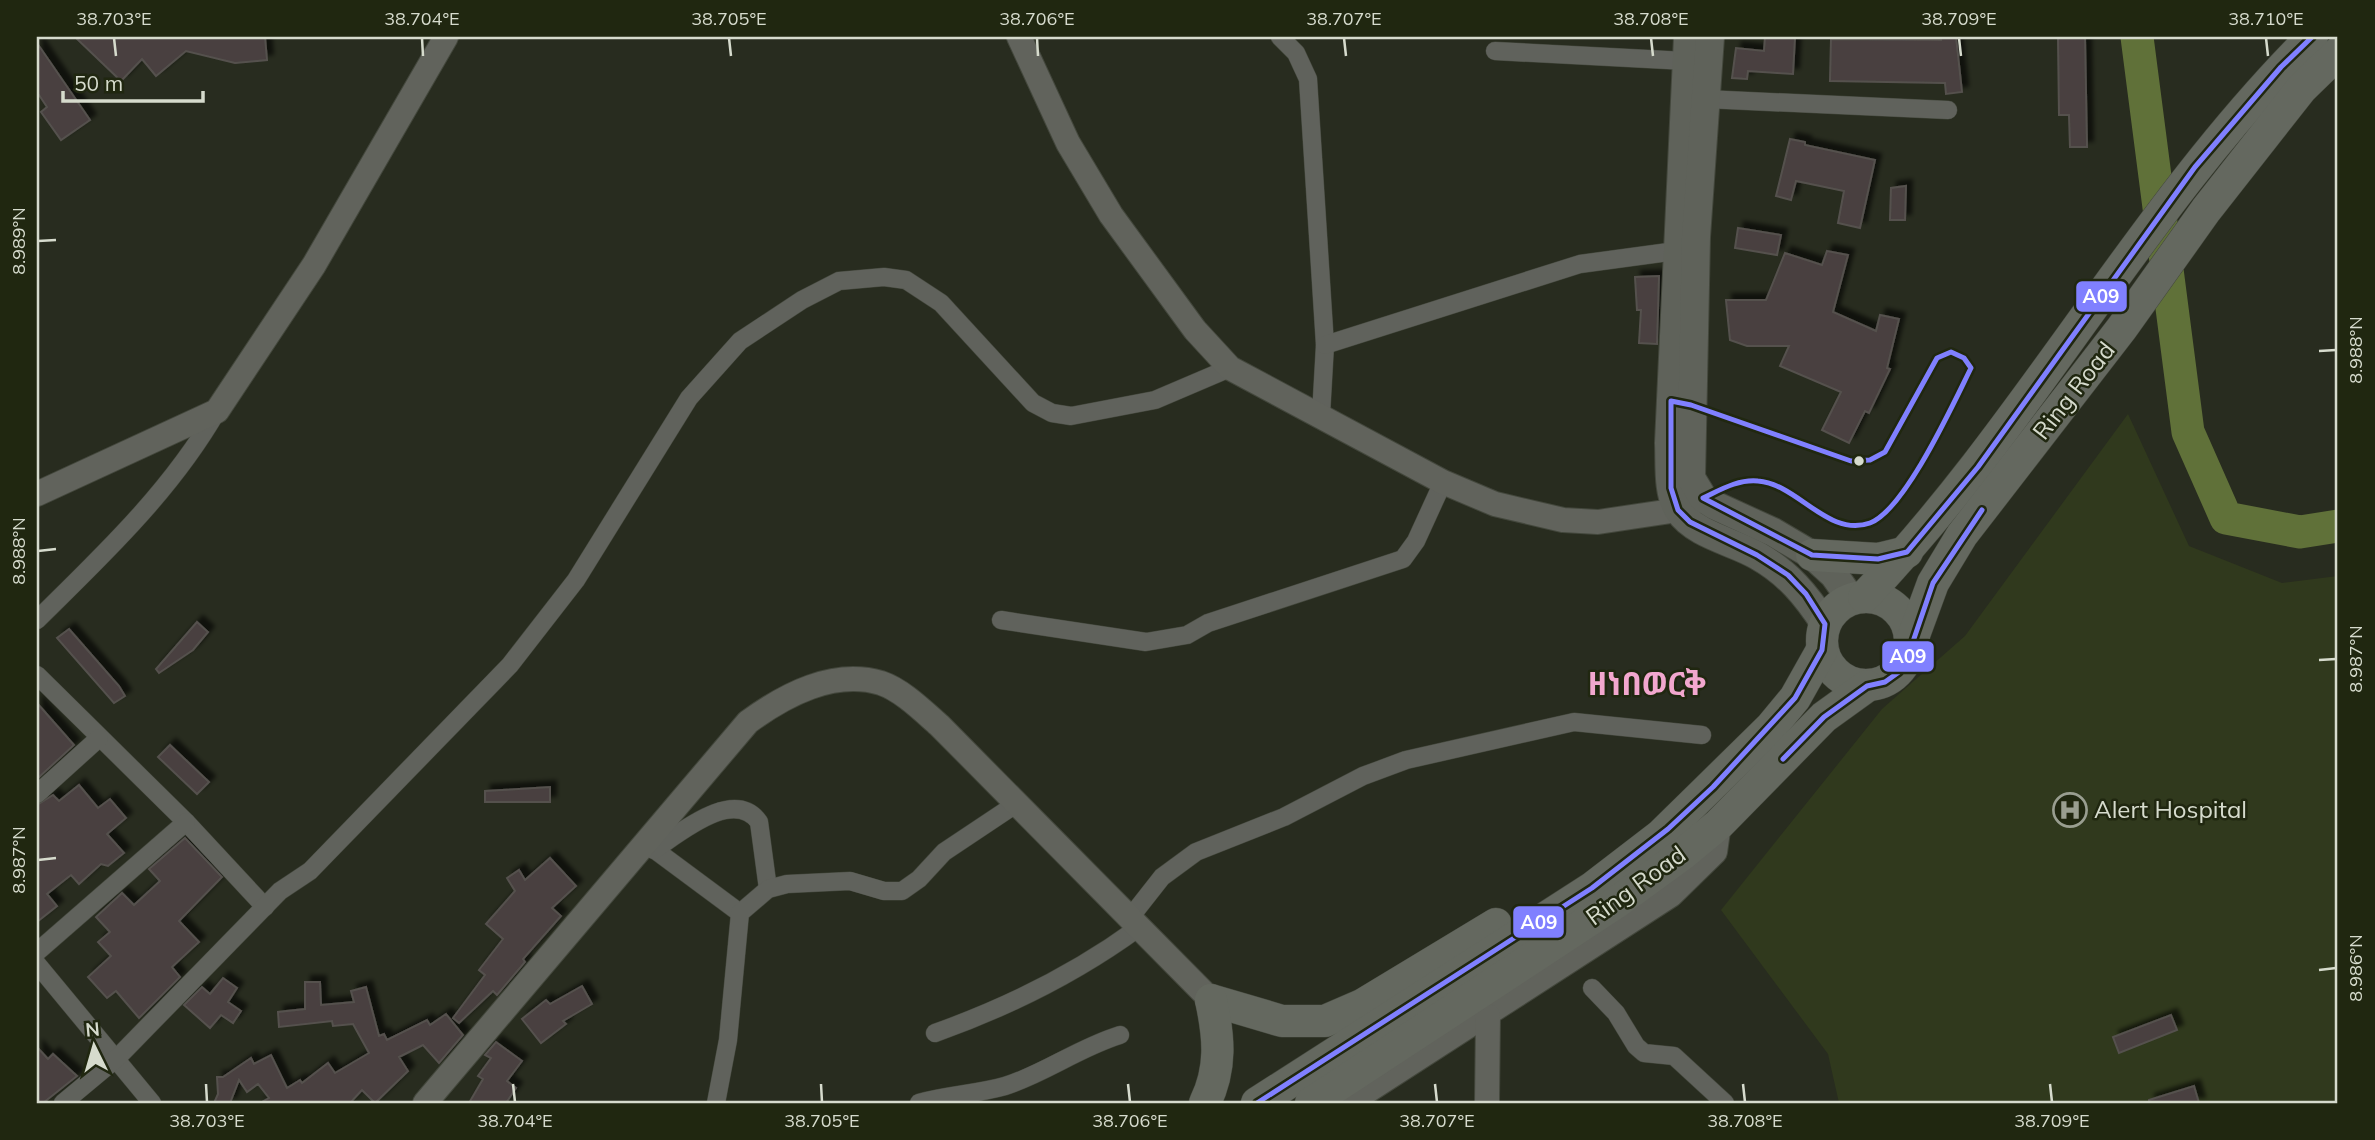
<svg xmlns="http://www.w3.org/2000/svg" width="2375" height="1140" font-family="Mulish,'Noto Sans Ethiopic',sans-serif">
	<defs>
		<filter id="shadow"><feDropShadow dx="6" dy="-6" stdDeviation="2" flood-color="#0009"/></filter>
	</defs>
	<rect width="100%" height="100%" fill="#282c1f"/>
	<path fill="#30391d" d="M2128 414 2189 546 2282 583 2338 576V1103H1839L1828 1054 1721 910 1882 709 1965 636Z"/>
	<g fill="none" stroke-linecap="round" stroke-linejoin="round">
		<path stroke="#607139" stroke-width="33" d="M2137 37 2188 432 2226 518 2300 532 2338 526"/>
	</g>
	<g fill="#48403f" stroke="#55514e" stroke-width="2" filter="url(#shadow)">
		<path d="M75 37H265L267 60 235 63 186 51 156 76 142 59 121 81Z"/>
		<path d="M1765 37H1795L1793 74 1748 71 1747 79 1732 78 1736 48 1764 51Z"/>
		<path d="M1940 37H1956L1962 92 1946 94 1945 83 1830 81 1831 39 1941 40Z"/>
		<path d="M2058 37H2085L2087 147H2070L2069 115H2059Z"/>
		<path d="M37 43 90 120 61 140 41 112 47 107 37 92Z"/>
		<path d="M1790 139 1805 142V145L1875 160 1860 228 1838 223 1844 191 1796 181 1791 200 1776 196Z"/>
		<path d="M1906 186 1905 220H1890L1891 188Z"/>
		<path d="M1738 228 1781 235 1777 255 1735 248Z"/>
		<path d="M1827 251 1848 255 1833 312 1876 331 1880 315 1899 319 1887 368 1890 369 1869 413 1865 411 1849 443 1822 430 1841 392 1780 366 1789 346H1747L1730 340 1726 300H1766L1785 253 1822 265Z"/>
		<path d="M1659 276 1657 344 1639 343 1641 310H1637L1635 277Z"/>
		<path d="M197 622 208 632 193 650 159 673 156 669Z"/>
		<path d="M69 629 119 686 125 696 114 703 57 638Z"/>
		<path d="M37 703 74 745 37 779Z"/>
		<path d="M170 745 209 782 197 794 158 757Z"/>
		<path d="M79 785 98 808 110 799 126 818 107 834 124 853 108 866 101 864 79 884 71 875 47 894 57 906 37 922V805L53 795 59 801Z"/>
		<path d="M550 787V802H485V791Z"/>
		<path d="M185 838 222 877 179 921 199 942 172 967 180 977 139 1018 116 991 107 998 88 977 111 956 98 942 110 932 96 917 122 893 134 905 160 881 149 869Z"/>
		<path d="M550 858 576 886 552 908 561 916 523 959 525 962 497 995 493 991 459 1023 453 1018 485 975 479 970 503 939 486 924 515 891 507 878 519 870 525 880Z"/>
		<path d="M223 978 237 988 228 1002 241 1011 233 1023 221 1015 210 1028 184 1005 202 987 210 994Z"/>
		<path d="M305 982H320L321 1005 354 1002 351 991 366 987 379 1036 384 1034 387 1040 427 1020 430 1025 446 1014 463 1035 439 1063 423 1045 399 1057 408 1071 375 1103 362 1090 350 1103H260L269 1098 258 1084 247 1092 239 1080 230 1103H214L218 1094 217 1077H223L251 1058 254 1064 271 1055 287 1088 300 1080 302 1083 328 1063 335 1073 369 1053 353 1024 333 1026 332 1021 279 1027 278 1012 305 1009Z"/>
		<path d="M582 986 592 1004 563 1021 566 1024 541 1043 522 1019 546 1000 550 1004Z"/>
		<path d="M2171 1015 2177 1030 2119 1053 2113 1037Z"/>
		<path d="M496 1042 522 1061 507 1081 516 1088 506 1103H469L483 1079 478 1076 491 1058 485 1055Z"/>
		<path d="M37 1047 48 1059 53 1054 77 1076 43 1103H37Z"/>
		<path d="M2194 1086 2199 1103H2149V1100Z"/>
	</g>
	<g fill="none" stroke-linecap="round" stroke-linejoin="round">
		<g stroke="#43473c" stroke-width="19">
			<g id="street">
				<path d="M1280 37 1296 53 1308 79 1325 345 1321 415"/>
				<path d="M1495 51 1686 61"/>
				<path d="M1705 99 1948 110"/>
				<path d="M1325 345 1580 264 1676 251"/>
				<path d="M37 620C102 556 171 491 217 411"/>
				<path d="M1001 620 1146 642 1187 635 1208 623 1403 559 1416 541 1443 482"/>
				<path d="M37 675 186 822 265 907"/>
				<path d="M37 794 99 738"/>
				<path d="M647 844 740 913"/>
				<path d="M654 850C680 833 734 787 759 822L768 889"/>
				<path d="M1129 919 1162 877 1196 852 1284 817 1363 776 1406 760 1574 722 1702 735"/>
				<path d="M37 952 186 822"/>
				<path d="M37 964 152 1103"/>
				<path d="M1592 988 1616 1013 1636 1046 1644 1053 1674 1056 1725 1103"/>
				<path d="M935 1033C1008 1007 1075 974 1138 928"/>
				<path d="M63 1103 117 1058 280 891 310 871 510 665 576 580 689 398 740 341 802 300 839 281 884 277 906 280 941 303 1033 403 1052 413 1071 416 1155 400 1230 368"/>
				<path d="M716 1103 728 1040 740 913 768 889 787 884 850 881 884 891H902L919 879 944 852 1016 804"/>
				<path d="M919 1103C947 1095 977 1094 1005 1086 1044 1074 1078 1048 1120 1035"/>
			</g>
		</g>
		<g stroke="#43473c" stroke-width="26">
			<g id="secondary">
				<path d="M1019 37 1068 143 1111 215 1195 330 1230 368 1443 482 1495 504 1563 520 1598 522 1678 510 1696 501"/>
				<path d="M37 494 217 411 314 265 446 37"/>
				<path d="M425 1103 748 722C785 695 833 669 881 683 902 690 923 711 939 725L1211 1000"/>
				<path d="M1349 1103 1671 895 1715 852 1719 824"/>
				<path d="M1487 1103 1488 1016"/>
			</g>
		</g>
		<g stroke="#43473c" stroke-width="30">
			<g id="primary">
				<path d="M1688 37 1669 443C1670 463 1667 493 1679 511 1695 535 1735 542 1758 556 1788 573 1806 595 1825 624"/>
				<path d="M1710 37 1696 237 1691 478 1703 498 1714 505 1773 532 1812 555 1834 575 1851 599"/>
			</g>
		</g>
		<g stroke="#43473c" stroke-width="33">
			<g id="highway">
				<path d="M1812 555 1878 559 1907 552"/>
				<circle cx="1866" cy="641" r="44"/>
				<path d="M1864 597C2030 424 2142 206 2312 37"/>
				<path d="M1911 643 1933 583 1962 535 2122 328 2206 210 2301 89 2338 53"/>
				<path d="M1211 1000 1282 1021H1325L1362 1005 1496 924"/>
				<path d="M1205 1103C1222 1068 1219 1037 1211 1000"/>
				<path d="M1257 1103 1592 888 1661 835 1771 727 1795 698 1822 650"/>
				<path d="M1311 1103 1614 904 1684 853 1719 824 1824 717 1867 686"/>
			</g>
		</g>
		<use href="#street" stroke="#60625c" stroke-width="18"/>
		<use href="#secondary" stroke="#61635c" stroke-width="24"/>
		<use href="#primary" stroke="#5f625a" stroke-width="28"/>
		<use href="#highway" stroke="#64685f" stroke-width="32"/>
		<g stroke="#202710" stroke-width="10">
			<g id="bus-1">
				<path d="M1783 759 1824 717 1867 686 1885 682 1899 672 1907 659 1933 583 1982 510"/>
				<path d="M1257 1103 1592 888 1668 829 1713 787 1795 698 1822 650 1825 624 1806 594 1788 575 1757 555 1690 522 1678 510 1671 488V401L1691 405 1851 461 1870 460 1885 452 1937 358 1951 352 1964 358 1971 368C1954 402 1905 510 1870 523 1828 538 1798 484 1758 481 1738 479 1720 490 1703 498L1812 555 1878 559 1907 552 1978 467 2195 167 2281 67 2312 37"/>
			</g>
		</g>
		<use href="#bus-1" stroke="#8080ff" stroke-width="5"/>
	</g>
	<path fill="none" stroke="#d6dbcd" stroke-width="2.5" d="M114 38 116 56M422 38 423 56M729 38 731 56M1037 38 1038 56M1344 38 1346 56M1651 38 1653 56M1959 38 1961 56M2266 38 2268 56M38 241 56 240M2319 351 2336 350M38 551 56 549M2319 660 2336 659M38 860 56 858M2319 970 2336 968M206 1084 207 1102M513 1084 515 1102M821 1084 822 1102M1128 1084 1130 1102M1435 1084 1437 1102M1743 1084 1745 1102M2050 1084 2052 1102"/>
	<defs>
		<g id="hospital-ring" transform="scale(1.75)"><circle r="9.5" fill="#202710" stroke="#999e90" stroke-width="1.5"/><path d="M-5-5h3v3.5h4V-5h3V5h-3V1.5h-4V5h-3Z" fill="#999e90"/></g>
	</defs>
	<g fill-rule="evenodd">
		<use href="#hospital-ring" x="2070" y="810"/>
	</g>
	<circle fill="#d6dbcd" stroke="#202710" stroke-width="2.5" cx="1859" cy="461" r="6"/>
	<g text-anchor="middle" stroke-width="5" stroke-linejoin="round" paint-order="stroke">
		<g font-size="24" fill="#d6dbcd" stroke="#202710">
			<text transform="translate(2074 391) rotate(-52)" y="8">Ring Road</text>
			<text transform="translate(1636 886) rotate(-36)" y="8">Ring Road</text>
		</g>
		<g font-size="24" fill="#d6dbcd" stroke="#202710" text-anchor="start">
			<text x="2094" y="818">Alert Hospital</text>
		</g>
		<g font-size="32" font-weight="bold" fill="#f2a7ce" stroke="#202710">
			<text x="1647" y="695">ዘነበወርቅ</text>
		</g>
	</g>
	<g stroke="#202710" stroke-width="2.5">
		<rect x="2075" y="280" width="53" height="33" rx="7" fill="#8080ff"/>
		<rect x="1881" y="640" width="54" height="33" rx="7" fill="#8080ff"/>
		<rect x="1512" y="905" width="53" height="34" rx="7" fill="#8080ff"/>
	</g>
	<g font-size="19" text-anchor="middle" font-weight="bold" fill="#fff">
		<text x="2101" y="303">A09</text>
		<text x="1908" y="663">A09</text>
		<text x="1539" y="929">A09</text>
	</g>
	<rect width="2375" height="1140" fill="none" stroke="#202710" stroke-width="77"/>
	<g transform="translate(94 1046) rotate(355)" stroke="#202710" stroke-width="5" paint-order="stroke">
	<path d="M0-5L12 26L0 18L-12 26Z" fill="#d6dbcd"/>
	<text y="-10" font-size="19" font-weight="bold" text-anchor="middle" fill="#d6dbcd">N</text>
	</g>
	<path d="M63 91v10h140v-10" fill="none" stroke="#d6dbcd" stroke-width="3.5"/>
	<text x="74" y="91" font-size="21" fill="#d6dbcd" stroke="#202710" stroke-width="5" paint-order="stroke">50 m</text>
	<rect x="38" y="38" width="2298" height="1064" fill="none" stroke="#d6dbcd" stroke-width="2.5"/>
	<g font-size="18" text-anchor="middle" fill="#d6dbcd">
		<text x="114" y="25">38.703°E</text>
		<text x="422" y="25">38.704°E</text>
		<text x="729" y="25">38.705°E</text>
		<text x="1037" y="25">38.706°E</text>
		<text x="1344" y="25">38.707°E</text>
		<text x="1651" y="25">38.708°E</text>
		<text x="1959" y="25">38.709°E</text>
		<text x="2266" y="25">38.710°E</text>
		<text transform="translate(19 241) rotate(-90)" y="6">8.989°N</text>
		<text transform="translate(2356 350) rotate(-90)" y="6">8.988°N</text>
		<text transform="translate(19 551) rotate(-90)" y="6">8.988°N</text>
		<text transform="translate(2356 659) rotate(-90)" y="6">8.987°N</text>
		<text transform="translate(19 860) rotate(-90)" y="6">8.987°N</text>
		<text transform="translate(2356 968) rotate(-90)" y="6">8.986°N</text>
		<text x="207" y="1127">38.703°E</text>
		<text x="515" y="1127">38.704°E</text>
		<text x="822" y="1127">38.705°E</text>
		<text x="1130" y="1127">38.706°E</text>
		<text x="1437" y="1127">38.707°E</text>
		<text x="1745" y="1127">38.708°E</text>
		<text x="2052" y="1127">38.709°E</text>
	</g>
</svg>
